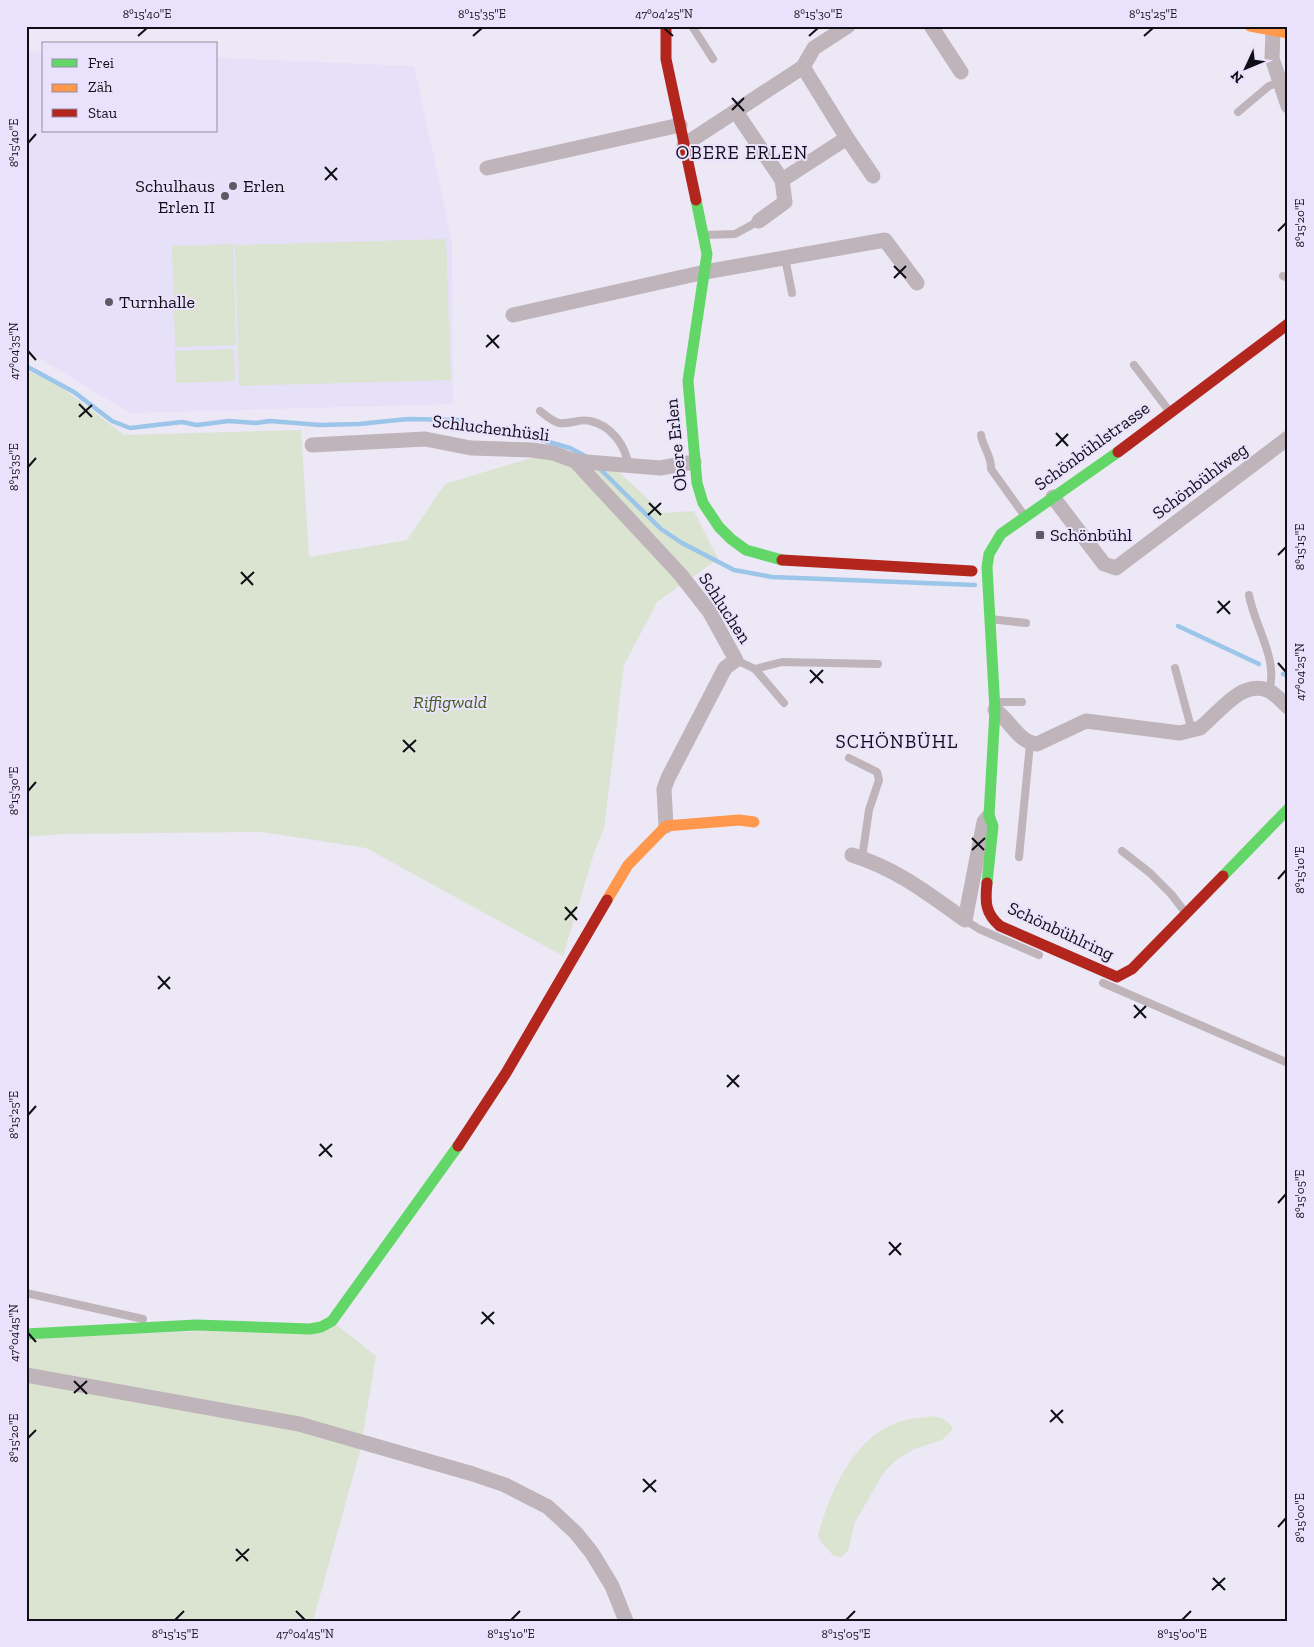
<svg xmlns="http://www.w3.org/2000/svg" width="1314" height="1647" font-family="'Zilla Slab',serif">
	<rect width="100%" height="100%" fill="#ece8f6"/>
	<path fill="#e6e0f8" d="M26 51 44 52V131H216V58L414 66 452 241 453 404 130 413 39 358 26 354Z"/>
	<g fill="#dae4d1">
		<path d="M446 239 451 380 239 386 235 245Z"/>
		<path d="M233 244 236 345 175 347 172 246Z"/>
		<path d="M234 349 235 381 176 383 175 351Z"/>
		<path d="M26 371 52 380 124 435 301 430 309 557 407 540 445 484 534 457 619 472 663 513 694 511 718 559 657 602 624 665 604 828 594 853 563 956 366 848 262 832 62 834 26 837Z"/>
		<path d="M338 1326 376 1356 360 1451 313 1621H26V1338Z"/>
		<path d="M932 1416C942 1418 948 1420 953 1429L942 1440 914 1449 896 1460 884 1472 855 1522 848 1551 841 1557 834 1556 820 1541 818 1535C831 1490 855 1432 906 1420 914 1418 924 1418 932 1416Z"/>
	</g>
	<g fill="none" stroke-linecap="round" stroke-linejoin="round">
		<g stroke="#9bc5e9" stroke-width="4.5">
			<path d="M26 366 74 392 112 421 130 428 182 422 197 425 229 421 256 423 270 421 320 425 359 424 408 419 458 420"/>
			<path d="M474 426 538 439 570 448 585 456"/>
			<path d="M599 468 661 529 682 543 734 570 772 577 975 585"/>
			<path d="M1178 626 1259 664"/>
			<path d="M1283 674 1288 676"/>
		</g>
		<g stroke="#bfb4b9" stroke-width="8">
			<path d="M692 26 713 59"/>
			<path d="M1238 112 1269 86 1280 82"/>
			<path d="M705 235 735 234 759 221"/>
			<path d="M785 258 792 293"/>
			<path d="M1283 276 1288 278"/>
			<path d="M1134 365 1170 412"/>
			<path d="M540 411C545 415 553 422 559 423 569 425 581 418 590 421 611 425 626 446 628 465"/>
			<path d="M981 435C983 448 992 456 991 469L1024 515"/>
			<path d="M1249 595C1254 625 1279 660 1269 690"/>
			<path d="M990 619 1026 623"/>
			<path d="M736 660 755 669 784 703"/>
			<path d="M1175 668 1192 731"/>
			<path d="M755 669 782 662 878 664"/>
			<path d="M996 702H1022"/>
			<path d="M849 758 877 772 879 780 869 810 862 858"/>
			<path d="M1122 851 1150 873 1171 894 1185 912"/>
			<path d="M1019 857 1030 744"/>
			<path d="M965 920 979 929 1039 955"/>
			<path d="M1103 983 1288 1063"/>
			<path d="M26 1293 143 1319"/>
		</g>
		<g stroke="#bfb4b9" stroke-width="15">
			<path d="M931 26 961 72"/>
			<path d="M1273 31 1272 58 1288 106"/>
			<path d="M803 67 814 48 848 26"/>
			<path d="M736 112 782 180"/>
			<path d="M847 138 873 176"/>
			<path d="M684 145 803 67 847 138 782 180 785 202 759 221"/>
			<path d="M487 168 680 125"/>
			<path d="M513 315 705 272 885 240 917 283"/>
			<path d="M312 445 425 439 471 448 532 450 553 453 575 461 660 468 694 462"/>
			<path d="M575 461 680 574 709 611 736 660 725 668 668 778 664 789 666 826"/>
			<path d="M1053 497 1104 564 1116 568 1288 438"/>
			<path d="M995 710C1010 720 1018 742 1037 744L1086 721 1180 733 1200 728C1219 713 1241 680 1267 690 1275 693 1282 702 1288 707"/>
			<path d="M852 855C897 869 927 893 965 920L984 822 988 817"/>
			<path d="M26 1375 299 1424 473 1474 505 1485 548 1507 576 1533 592 1553 612 1586 626 1621"/>
		</g>
		<g stroke="#63d668" stroke-width="11">
			<path d="M696 200 707 254 688 381 697 483 703 503 719 527 731 539 746 550 782 560"/>
			<path d="M1223 876 1288 809"/>
			<path d="M987 883 993 826 989 816 995 710 987 567 989 554 1001 534 1118 452"/>
			<path d="M26 1334 196 1325 310 1329 321 1327 332 1321 458 1146"/>
		</g>
		<g stroke="#ff974d" stroke-width="11">
			<path d="M1250 26 1288 33"/>
			<path d="M607 900 628 865 666 826 739 820 754 822"/>
		</g>
		<g stroke="#b3261e" stroke-width="11">
			<path d="M666 26V59L696 200"/>
			<path d="M1118 452 1288 324"/>
			<path d="M782 560 972 571"/>
			<path d="M987 883C985 902 985 913 1000 926L1117 977 1132 969 1223 876"/>
			<path d="M458 1146 506 1073 607 900"/>
		</g>
	</g>
	<path fill="none" stroke="#100e16" stroke-width="2" d="M664 28 673 36M138 36 147 28M473 36 482 28M809 36 818 28M1144 36 1153 28M732 98 744 111M732 110 744 98M28 143 36 134M325 167 337 180M325 180 337 168M1278 231 1286 223M894 266 906 278M894 278 906 266M487 335 499 348M486 347 499 335M28 351 36 360M79 404 92 417M79 417 92 405M1056 433 1068 446M1056 446 1068 434M28 467 36 458M649 503 661 515M648 515 661 503M1278 555 1286 547M241 572 253 585M241 584 254 572M1218 601 1230 614M1217 613 1230 601M1278 663 1286 672M810 670 823 683M810 683 823 670M403 740 415 752M403 752 416 740M28 791 36 782M972 838 984 850M972 850 985 838M1278 879 1286 870M565 907 577 920M565 920 577 907M158 976 170 989M158 989 170 977M1134 1005 1146 1018M1134 1018 1146 1006M727 1075 739 1087M727 1087 739 1075M28 1115 36 1106M320 1144 332 1157M319 1156 332 1144M1278 1203 1286 1194M889 1242 901 1255M889 1255 901 1243M482 1312 494 1324M481 1324 494 1312M28 1333 36 1342M74 1381 87 1394M74 1393 87 1381M1051 1410 1063 1423M1050 1422 1063 1410M28 1438 36 1430M643 1479 656 1492M643 1492 656 1480M1278 1527 1286 1518M236 1549 248 1561M236 1561 249 1549M1213 1578 1225 1590M1212 1590 1225 1578M296 1611 305 1620M175 1620 184 1611M511 1620 520 1611M846 1620 855 1611M1182 1620 1191 1611"/>
	<g fill="#5d5a64" stroke="#eae2fc" stroke-width="2">
		<circle cx="233" cy="186" r="5"/>
		<circle cx="225" cy="196" r="5"/>
		<circle cx="109" cy="302" r="5"/>
		<rect x="1035" y="530" width="10" height="10" rx="2.5"/>
	</g>
	<g text-anchor="middle" stroke-width="4" stroke-linejoin="round" paint-order="stroke">
		<g font-size="18" fill="#100e16" stroke="#eae2fc" text-anchor="start">
			<text x="215" y="192" text-anchor="end">Schulhaus<tspan x="215" dy="21">Erlen II</tspan></text>
			<text x="243" y="192">Erlen</text>
			<text x="119" y="308">Turnhalle</text>
			<text x="1050" y="541">Schönbühl</text>
		</g>
		<g font-size="18" fill="#100e16" stroke="#eae2fc">
			<text transform="translate(491 428) rotate(7)" y="6">Schluchenhüsli</text>
			<text transform="translate(676 445) rotate(-96)" y="6">Obere Erlen</text>
			<text transform="translate(1092 446) rotate(-36)" y="6">Schönbühlstrasse</text>
			<text transform="translate(1200 481) rotate(-37)" y="6">Schönbühlweg</text>
			<text transform="translate(725 608) rotate(57)" y="6">Schluchen</text>
			<text transform="translate(1061 931) rotate(25)" y="6">Schönbühlring</text>
		</g>
		<g font-size="18" font-style="italic" fill="#465e1b" stroke="#eae2fc">
			<text x="450" y="708">Riffigwald</text>
		</g>
		<g font-size="19" letter-spacing="1" fill="#100e16" stroke="#eae2fc">
			<text x="742" y="159">OBERE ERLEN</text>
			<text x="897" y="748">SCHÖNBÜHL</text>
		</g>
	</g>
	<rect width="1314" height="1647" fill="none" stroke="#eae2fc" stroke-width="55"/>
	<rect x="42" y="42" width="175" height="90" fill="#eae2fc" stroke="#938da0"/>
	<rect x="52" y="59" width="25" height="8" fill="#63d668" stroke="#938da0"/>
	<text x="88" y="68" font-size="15" fill="#100e16">Frei</text>
	<rect x="52" y="84" width="25" height="8" fill="#ff974d" stroke="#938da0"/>
	<text x="88" y="92" font-size="15" fill="#100e16">Zäh</text>
	<rect x="52" y="109" width="25" height="8" fill="#b3261e" stroke="#938da0"/>
	<text x="88" y="118" font-size="15" fill="#100e16">Stau</text>
	<g transform="translate(1246 68) rotate(226)" stroke="#eae2fc" stroke-width="4" paint-order="stroke">
	<path d="M0-4L9 19L0 12L-9 19Z" fill="#100e16"/>
	<text y="-8" font-size="14" font-weight="bold" text-anchor="middle" fill="#100e16">N</text>
	</g>
	<rect x="28" y="28" width="1258" height="1592" fill="none" stroke="#100e16" stroke-width="2"/>
	<g font-size="12" text-anchor="middle" fill="#100e16">
		<text x="147" y="18">8°15'40"E</text>
		<text x="482" y="18">8°15'35"E</text>
		<text x="664" y="18">47°04'25"N</text>
		<text x="818" y="18">8°15'30"E</text>
		<text x="1153" y="18">8°15'25"E</text>
		<text transform="translate(14 143) rotate(-90)" y="4">8°15'40"E</text>
		<text transform="translate(1300 223) rotate(-90)" y="4">8°15'20"E</text>
		<text transform="translate(14 351) rotate(-90)" y="4">47°04'35"N</text>
		<text transform="translate(14 467) rotate(-90)" y="4">8°15'35"E</text>
		<text transform="translate(1300 547) rotate(-90)" y="4">8°15'15"E</text>
		<text transform="translate(1300 672) rotate(-90)" y="4">47°04'25"N</text>
		<text transform="translate(14 791) rotate(-90)" y="4">8°15'30"E</text>
		<text transform="translate(1300 870) rotate(-90)" y="4">8°15'10"E</text>
		<text transform="translate(14 1115) rotate(-90)" y="4">8°15'25"E</text>
		<text transform="translate(1300 1194) rotate(-90)" y="4">8°15'05"E</text>
		<text transform="translate(14 1333) rotate(-90)" y="4">47°04'45"N</text>
		<text transform="translate(14 1438) rotate(-90)" y="4">8°15'20"E</text>
		<text transform="translate(1300 1518) rotate(-90)" y="4">8°15'00"E</text>
		<text x="175" y="1638">8°15'15"E</text>
		<text x="305" y="1638">47°04'45"N</text>
		<text x="511" y="1638">8°15'10"E</text>
		<text x="846" y="1638">8°15'05"E</text>
		<text x="1182" y="1638">8°15'00"E</text>
	</g>
</svg>
